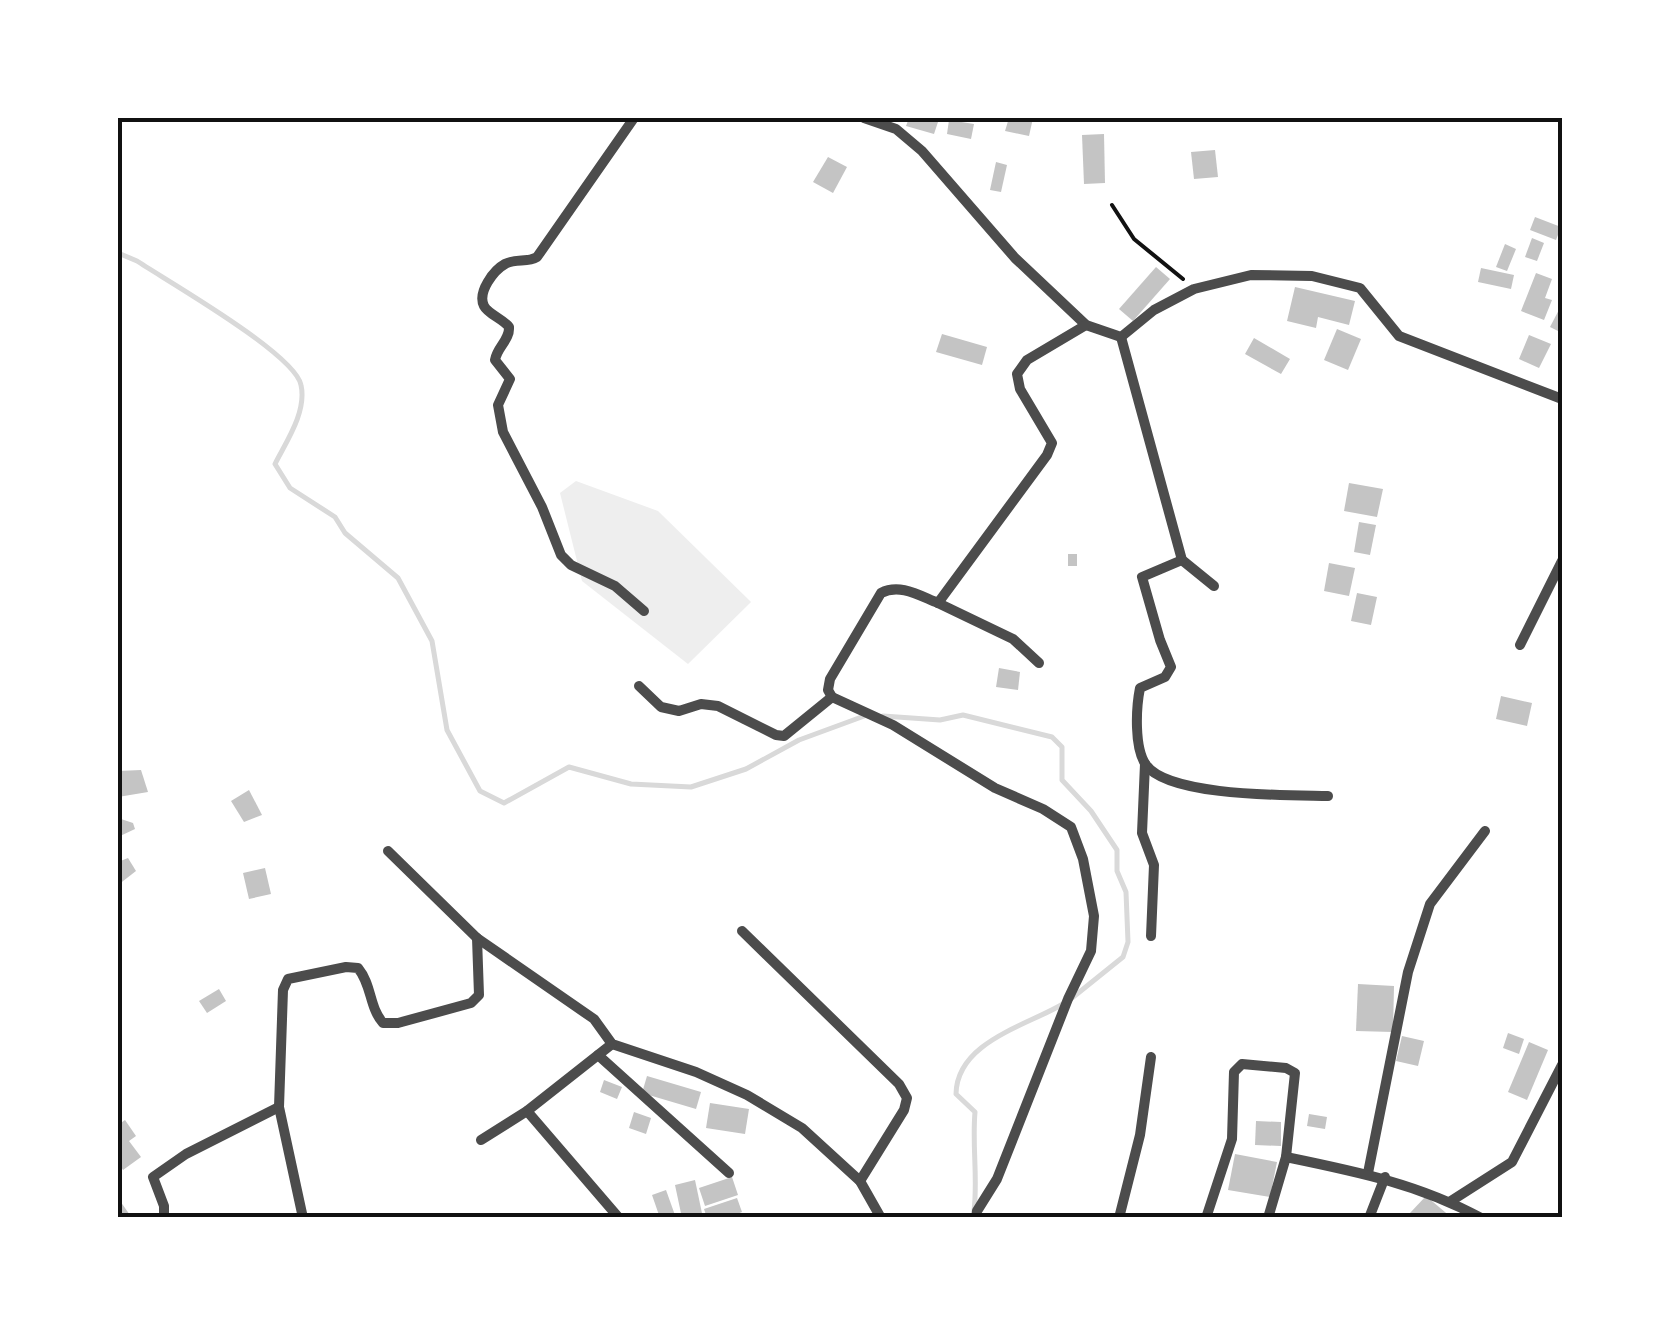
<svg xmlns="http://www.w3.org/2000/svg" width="1680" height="1335" font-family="Mulish,sans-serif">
	<rect width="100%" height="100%" fill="#fff"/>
	<path fill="#eee" d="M576 481 658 511 751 602 688 664 582 581 560 493Z"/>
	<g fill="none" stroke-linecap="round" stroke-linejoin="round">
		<g stroke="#d9d9d9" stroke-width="5">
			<path d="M118 253 137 261C169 282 295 354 301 385 307 412 286 442 275 464L290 488 335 517 345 533 398 578 432 641 447 730 480 791 504 803 569 767 631 784 691 787 746 769 799 740 867 715"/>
			<path d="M883 716 940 720 963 715 1052 737 1062 747V780L1091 811 1117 850V871L1126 892 1128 942 1123 957 1072 998"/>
			<path d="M974 1211C978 1178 972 1146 975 1112L956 1094C957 1042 1026 1026 1063 1004"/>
		</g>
	</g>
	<g fill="#c4c4c4">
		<path d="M909 118 939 119 934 134 906 126Z"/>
		<path d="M1009 118H1033L1029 136 1005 131Z"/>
		<path d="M949 120 974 124 971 139 947 134Z"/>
		<path d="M1104 134 1105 183 1084 184 1082 135Z"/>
		<path d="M1215 150 1218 177 1194 179 1191 152Z"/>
		<path d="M828 157 847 167 833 193 813 182Z"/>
		<path d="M996 162 1007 165 1001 192 990 190Z"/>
		<path d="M1535 217 1561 227 1556 240 1530 230Z"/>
		<path d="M1532 238 1544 243 1537 261 1525 257Z"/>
		<path d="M1505 244 1516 249 1507 271 1496 267Z"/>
		<path d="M1156 267 1170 279 1133 321 1119 309Z"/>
		<path d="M1481 268 1514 275 1511 289 1478 282Z"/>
		<path d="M1536 273 1552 279 1545 298 1552 300 1544 320 1521 311Z"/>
		<path d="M1295 287 1355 301 1349 325 1318 317 1316 328 1287 321Z"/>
		<path d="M1562 304V333L1550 327Z"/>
		<path d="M1337 329 1361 339 1348 370 1324 360Z"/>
		<path d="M942 334 987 347 982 365 936 352Z"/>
		<path d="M1529 335 1551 344 1539 368 1519 359Z"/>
		<path d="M1254 338 1290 359 1281 374 1245 354Z"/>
		<path d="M1349 483 1383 489 1377 517 1344 511Z"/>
		<path d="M1359 522 1376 525 1370 555 1354 552Z"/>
		<rect x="1068" y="554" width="9" height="12"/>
		<path d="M1329 563 1355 568 1349 596 1324 591Z"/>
		<path d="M1357 593 1377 597 1371 625 1351 621Z"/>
		<path d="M999 668 1020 672 1018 690 996 687Z"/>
		<path d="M1501 696 1532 703 1527 726 1496 719Z"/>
		<path d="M141 770 148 792 118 797V771Z"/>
		<path d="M249 790 262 815 244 822 231 801Z"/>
		<path d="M118 811 121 819 133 823 135 829 118 837Z"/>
		<path d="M128 858 136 871 118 885V862Z"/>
		<path d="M265 868 271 894 249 899 243 873Z"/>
		<path d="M1358 984 1394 986 1393 1032 1356 1031Z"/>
		<path d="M219 989 226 1001 207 1013 199 1001Z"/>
		<path d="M1508 1033 1524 1039 1519 1054 1503 1048Z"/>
		<path d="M1402 1036 1424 1041 1418 1066 1396 1061Z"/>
		<path d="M1529 1042 1548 1050 1527 1100 1508 1092Z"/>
		<path d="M647 1076 701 1092 696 1109 642 1093Z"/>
		<path d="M604 1080 622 1087 617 1099 600 1092Z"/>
		<path d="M710 1103 749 1109 745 1134 706 1128Z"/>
		<path d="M634 1112 651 1118 646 1134 629 1128Z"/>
		<path d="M1309 1114 1327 1117 1325 1129 1307 1126Z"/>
		<path d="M125 1120 136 1136 129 1141 141 1157 123 1170 118 1162V1125Z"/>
		<path d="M1256 1121 1281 1122V1146L1255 1145Z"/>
		<path d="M1235 1154 1277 1162 1270 1197 1228 1190Z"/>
		<path d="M732 1177 738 1195 705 1206 699 1188Z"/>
		<path d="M695 1180 703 1218H682L675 1185Z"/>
		<path d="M666 1190 676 1218H660L652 1195Z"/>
		<path d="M1426 1196 1452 1218H1415L1410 1213Z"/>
		<path d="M118 1198 132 1218H118Z"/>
		<path d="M737 1198 742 1212 727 1218H707L704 1209Z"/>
	</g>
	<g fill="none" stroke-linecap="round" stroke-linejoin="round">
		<path stroke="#111" stroke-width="4" d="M1112 205 1134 239 1183 279"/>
		<g stroke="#4c4c4c" stroke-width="10">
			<path d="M634 118 537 257C527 263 516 258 505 264 494 270 477 292 484 306 488 314 503 319 509 327 510 340 497 347 495 360L510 379 498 405 503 432 542 507 561 555 571 565 615 586 644 611"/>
			<path d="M864 118 896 129 922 151 1015 258 1086 325 1121 337 1154 310 1194 289 1251 275 1312 276 1360 288 1399 336 1562 399"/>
			<path d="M1121 337 1182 560 1214 586"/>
			<path d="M1182 560 1142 577 1160 640 1171 667 1165 677 1140 688C1136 708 1134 748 1146 765 1169 797 1289 795 1328 796"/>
			<path d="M938 603 1013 639 1039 663"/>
			<path d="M1520 645 1562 561"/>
			<path d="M639 686 661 707 679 711 701 704 718 706 776 735 784 736 832 697"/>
			<path d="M1145 764 1142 833 1154 865 1151 936"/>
			<path d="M388 851 477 938 594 1019 612 1044 696 1072 747 1095 802 1128 860 1181 881 1218"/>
			<path d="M742 931 899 1084 907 1098 904 1110 860 1181"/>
			<path d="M598 1055 729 1173"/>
			<path d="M527 1111 619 1218"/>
			<path d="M481 1140 527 1111 612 1044"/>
			<path d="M1368 1173 1408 972 1430 904 1485 831"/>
			<path d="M1451 1201 1512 1162 1562 1065"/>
			<path d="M164 1218V1206L153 1177 186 1154 279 1107"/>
			<path d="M303 1218 279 1107 283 990 288 979 346 967 358 968C372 985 369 1007 383 1023H398L471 1003 479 995 477 938"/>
			<path d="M976 1218 977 1211 997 1179 1068 999 1091 951 1094 916 1083 859 1071 827 1043 809 995 788 893 725 832 697 828 690 830 679 881 593C900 583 920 596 938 603L1047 455 1052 443 1020 389 1017 374 1027 360 1086 325"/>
			<path d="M1119 1218 1140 1135 1151 1057"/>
			<path d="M1206 1218 1232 1139 1234 1072 1242 1064 1286 1068 1295 1073 1286 1157"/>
			<path d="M1268 1218 1286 1157C1354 1171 1419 1184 1481 1218"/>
			<path d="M1369 1218 1385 1177"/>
		</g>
	</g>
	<rect width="1680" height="1335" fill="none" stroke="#ffffff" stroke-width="240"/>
	<rect x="120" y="120" width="1440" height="1095" fill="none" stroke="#111" stroke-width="4"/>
</svg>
